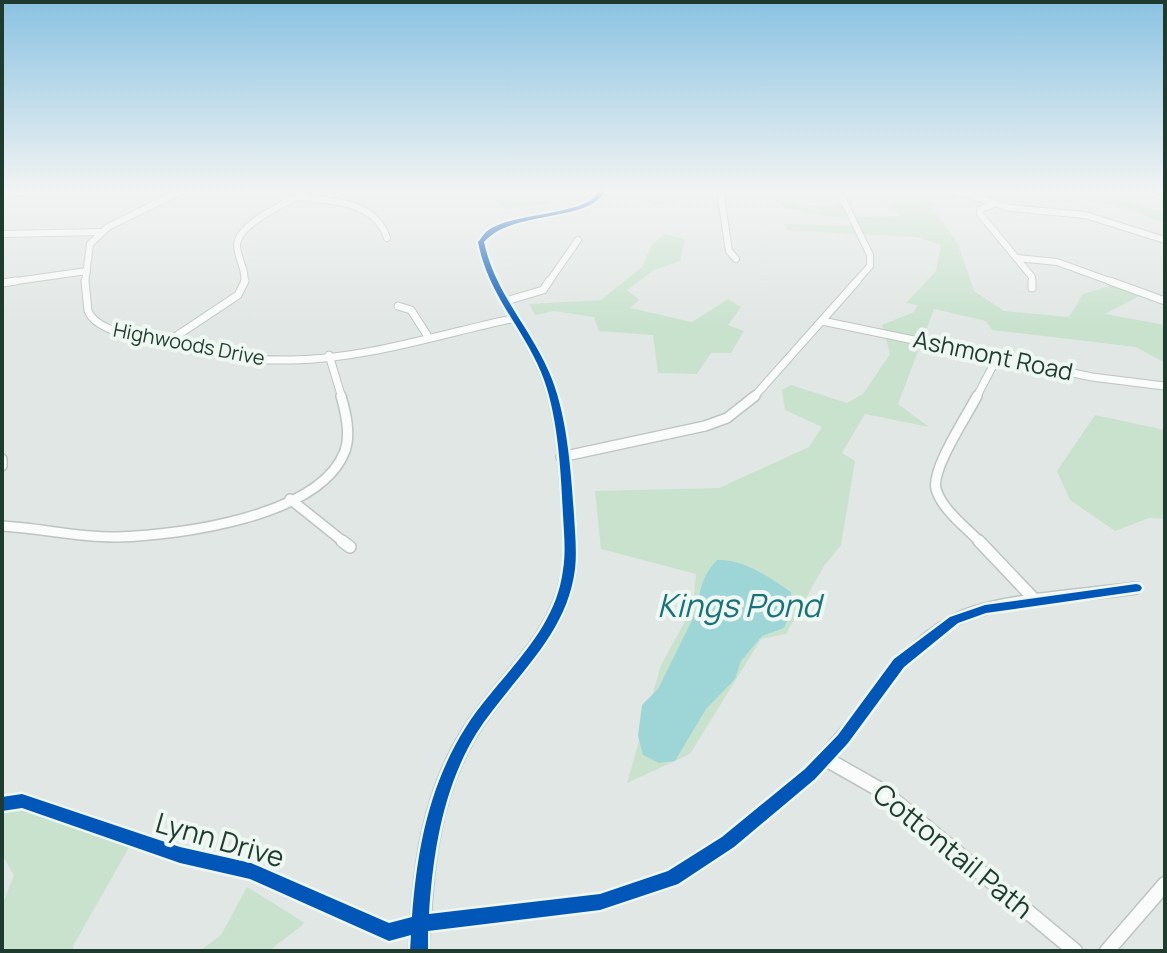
<svg xmlns="http://www.w3.org/2000/svg" width="1167" height="953" font-family="Manrope,sans-serif">
	<rect width="100%" height="100%" fill="#e1e7e4"/>
	<g fill="#c9e2ce">
		<path d="M427 191H533L554 203 508 209 490 197 439 200 447 193Z"/>
		<path d="M615 191H681L686 194 681 201 660 204 614 197Z"/>
		<path d="M776 191H781L801 206 850 205 854 217 901 216 883 204 909 198 936 202 929 213 938 215 958 244 974 291 1004 311 1069 317 1083 294 1120 283 1145 293 1105 314 1165 325V363L1136 347 992 330 986 321 934 309 898 404 929 427 865 414 842 453 855 461 841 545 824 566 786 634 761 639 690 754 627 783 661 665 693 607 696 574 601 549 595 491 719 488 809 447 822 427 785 410 782 390 791 385 847 403 863 394 890 354 882 325 914 312 917 305 906 303 936 271 941 245 916 237 787 230 785 224 856 226 854 220 784 208Z"/>
		<path d="M1003 191H1118L1133 203 1165 213V223L1111 204 1088 200 1056 203Z"/>
		<path d="M665 234 685 240 680 261 654 270 627 290 639 300 630 308 692 322 728 299 741 307 728 325 744 331 731 353H711L697 374 658 373 653 335 599 331 594 317 554 311 535 315 529 304 601 300 642 267 652 244Z"/>
		<path d="M1095 415 1165 430V519L1149 518 1115 531 1070 500 1057 471Z"/>
		<path d="M2 803 136 835 73 946 74 951H2V906L14 875 2 855Z"/>
		<path d="M247 887 305 923 269 951H200L221 935Z"/>
	</g>
	<path fill="#9ed6d8" d="M717 560C744 559 769 577 791 592L792 609 784 628 762 636 741 661 735 679 706 709 675 761 659 763 643 755 638 736 642 705 658 689 699 606C698 589 705 572 717 560Z"/>
	<g fill="none" stroke-linecap="round" stroke-linejoin="round">
		<g stroke="#bec4c1" stroke-width="8">
			<g id="street-far4">
				<path d="M720 191 729 251 736 259"/>
				<path d="M839 191 870 255V266L855 283"/>
				<path d="M956 191 1010 208 1085 215 1165 240"/>
				<path d="M1148 191 1165 198"/>
				<path d="M2 194 29 191"/>
				<path d="M296 197C330 201 375 200 387 238"/>
				<path d="M994 204 981 209 980 214 1032 277V283"/>
				<path d="M2 234 101 232"/>
				<path d="M1017 258 1057 262 1115 283"/>
				<path d="M2 283 87 271"/>
				<path d="M85 283 90 244 108 227 181 191"/>
				<path d="M244 283C247 271 237 258 237 245 238 223 290 201 308 191"/>
				<path d="M548 283 578 240"/>
			</g>
		</g>
		<g stroke="#bec4c1" stroke-width="9">
			<g id="street-far3">
				<path d="M85 281 88 311C96 330 128 334 146 339 193 352 245 361 292 360 367 359 443 333 516 318"/>
				<path d="M1032 281V288"/>
				<path d="M1110 281 1165 301"/>
				<path d="M2 283 16 281"/>
				<path d="M506 301 543 290 549 281"/>
				<path d="M398 306 411 310 427 335"/>
				<path d="M822 321 1092 377 1164 386"/>
				<path d="M166 343 238 295 245 281"/>
				<path d="M329 355 342 398"/>
				<path d="M753 398 857 281"/>
				<path d="M976 398 998 356"/>
			</g>
		</g>
		<g stroke="#bec4c1" stroke-width="12">
			<g id="street-far2">
				<path d="M977 396C967 416 931 469 936 489 942 510 967 528 981 543"/>
				<path d="M561 457 705 426 727 418 755 396"/>
				<path d="M2 459V466"/>
				<path d="M290 499 345 543"/>
				<path d="M2 526C41 528 79 538 118 537 180 535 320 517 345 451 351 434 346 413 341 396"/>
			</g>
		</g>
		<g stroke="#bec4c1" stroke-width="14">
			<g id="street-far1">
				<path d="M342 541 350 547"/>
				<path d="M979 541 1036 601"/>
				<path d="M853 725C882 686 911 643 955 620 994 599 1089 595 1136 588"/>
			</g>
		</g>
		<g stroke="#bec4c1" stroke-width="17">
			<g id="street">
				<path d="M826 759 884 792 1075 951"/>
				<path d="M2 804 22 801 180 855 251 871 389 932 419 924 600 902 672 878 728 842 810 774 855 723"/>
				<path d="M1107 951 1165 884"/>
			</g>
		</g>
		<g stroke="#bdc5c1" stroke-width="3">
			<path id="secondary" d="M598 191H604C596 222 509 212 485 242 495 292 530 326 550 372 568 413 571 470 575 515 576 533 578 552 576 569 568 637 512 680 478 734 437 799 432 877 429 951H409C412 872 421 792 466 724 500 673 552 634 562 571 565 552 563 530 562 510 559 467 557 413 540 373 521 327 487 292 477 242 478 241 484 233 485 232 511 210 585 217 598 191Z"/>
		</g>
		<use href="#street-far4" stroke="#fafbfb" stroke-width="6"/>
		<use href="#street-far3" stroke="#fafbfb" stroke-width="7"/>
		<use href="#street-far2" stroke="#fafbfb" stroke-width="9"/>
		<use href="#street-far1" stroke="#fafbfb" stroke-width="11"/>
		<use href="#street" stroke="#fafbfb" stroke-width="14"/>
		<use href="#secondary" fill="#fafbfb" fill-rule="evenodd"/>
		<g stroke="#eef7f2" stroke-width="5">
			<path id="cycleway" d="M599 191H604C593 222 510 210 484 242 495 293 529 326 549 372 567 412 571 471 574 515 575 533 577 552 575 569 567 637 510 680 476 734 443 788 433 852 429 914L600 894 668 871 722 837 805 769 838 735 894 659 950 617 985 605 1136 584 1140 585 1142 588 1140 591 986 613 958 623 904 667 848 743 815 779 734 847 678 884 600 910 428 931V951H410L411 935 389 941 250 879 180 863 22 808 2 811V797L22 794 180 847 251 863 389 923 412 917C417 850 429 785 466 727 499 675 555 635 563 570 566 552 564 533 563 515 561 472 558 412 541 372 521 325 488 294 478 242 479 241 485 233 486 232 511 211 587 217 599 191Z"/>
		</g>
		<use href="#cycleway" fill="#0057b8" fill-rule="evenodd"/>
	</g>
	<linearGradient id="sky" x2="0" y2="1"><stop stop-color="#8ac2e2"/><stop offset="0.59" stop-color="#f2f4f3"/><stop offset="1" stop-color="#f2f4f3" stop-opacity="0"/></linearGradient>
	<rect width="1167" height="324" fill="url(#sky)"/>
	<g text-anchor="middle" stroke-width="8" stroke-linejoin="round" paint-order="stroke">
		<g font-size="20" fill="#1f3b30" stroke="#eef7f2">
			<text transform="translate(189 344) rotate(11)" y="7">Highwoods Drive</text>
		</g>
		<g font-size="24" fill="#1f3b30" stroke="#eef7f2">
			<text transform="translate(993 356) rotate(12)" y="8">Ashmont Road</text>
		</g>
		<g font-size="28" fill="#1f3b30" stroke="#eef7f2">
			<text transform="translate(220 840) rotate(16)" y="10">Lynn Drive</text>
			<text transform="translate(953 851) rotate(39)" y="10">Cottontail Path</text>
		</g>
		<g font-size="32" font-style="italic" fill="#177279" stroke="#eef7f2">
			<text x="739" y="617">Kings Pond</text>
		</g>
	</g>
	<rect width="1167" height="953" fill="none" stroke="#1f3b30" stroke-width="8"/>
</svg>
